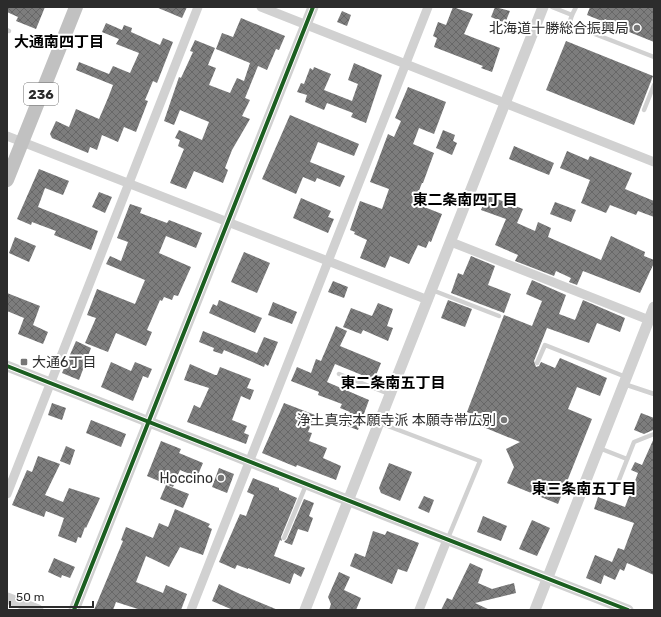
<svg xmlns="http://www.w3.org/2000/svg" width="661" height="617" font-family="Rubik,'Noto Sans JP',sans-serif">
	<defs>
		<pattern id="building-cross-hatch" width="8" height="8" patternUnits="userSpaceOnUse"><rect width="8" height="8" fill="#7d7d7d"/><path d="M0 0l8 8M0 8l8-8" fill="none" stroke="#676767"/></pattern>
	</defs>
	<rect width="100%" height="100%" fill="#fff"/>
	<g fill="url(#building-cross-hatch)">
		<path d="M7 7H45L36 29 16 21 18 17 7 12Z"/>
		<path d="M156 7H187L182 18Z"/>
		<path d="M453 7 473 14 464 34 500 48 492 72 481 68 483 66 434 47 437 38 433 36 438 22 446 25Z"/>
		<path d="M495 7 510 11 505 23 491 17Z"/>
		<path d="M590 7H654V42L587 15Z"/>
		<path d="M342 11 351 15 347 26 337 22Z"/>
		<path d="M241 18 285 36 279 50 276 49 267 70 258 66 245 98 250 100 242 116 250 119 232 150 225 168 228 170 223 183 194 171 186 189 170 183 184 149 178 146 180 140 175 138 179 130 202 140 209 122 180 110 174 125 164 121 179 77 181 78 193 52 190 51 195 40 215 48 208 65 216 68 209 85 230 93 237 78 244 81 250 63 216 49 222 33 233 37Z"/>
		<path d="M106 23 122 30 124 25 132 28 131 32 160 45 163 38 173 42 157 83 153 81 145 100 148 101 136 132 124 127 118 142 102 135 97 150 90 147 88 153 52 138 50 134 56 121 69 127 76 109 99 119 108 98 113 85 76 70 79 62 109 74 113 66 130 73 139 53 116 44 119 39 102 32Z"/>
		<path d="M566 41 653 76 634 125 546 90Z"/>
		<path d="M354 63 382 75 366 123 351 117 353 113 327 103 324 110 305 102 307 95 297 92 301 83 304 84 310 68 313 70 314 67 331 74 324 90 352 101 358 84 348 80Z"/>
		<path d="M408 87 446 102 434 134 419 128 413 144 434 153 423 183H422L414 203 442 214 431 242 429 241 426 248 418 245 409 264 390 256 385 268 360 258 367 240 354 234 355 232 350 230 360 201 382 209 389 189 370 182 388 134 394 137 401 121 395 118Z"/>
		<path d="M290 115 359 144 354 156 318 142 310 162 345 176 340 187 317 178 315 182 303 177 296 194 262 179Z"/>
		<path d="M443 130 455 135 453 141 457 143 452 155 436 148Z"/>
		<path d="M514 146 554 163 549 175 509 159Z"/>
		<path d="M567 151 588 160 590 156 632 173 625 189 654 201V217L638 211 636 215 610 205 606 213 581 203 590 180 560 168Z"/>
		<path d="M39 169 69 181 63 195 45 188 38 207 98 231 91 250 54 235 56 231 32 222 31 225 17 219Z"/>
		<path d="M99 192 112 197 105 213 92 207Z"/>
		<path d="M487 195 523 209 517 223 535 231 538 222 551 228 548 237 601 260 611 236 645 252 644 256 654 260V263L640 293 583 271 577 285 569 282 571 278 556 271 554 276 515 261 518 255 495 245 506 219 481 210Z"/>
		<path d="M301 198 331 211 328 217 334 219 328 233 293 218Z"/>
		<path d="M555 202 576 210 571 222 550 214Z"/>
		<path d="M130 204 142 208 140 213 167 223 169 220 202 233 196 248 166 236 159 253 191 267 178 296 174 295 172 300 164 297 162 301 160 300 147 330 152 332 146 346 116 333 108 352 85 343 96 318 87 315 97 289 135 304 145 280 106 264 110 256 121 261 128 242 117 238Z"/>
		<path d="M15 237 36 246 29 262 9 253Z"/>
		<path d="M244 252 270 263 257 293 231 282Z"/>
		<path d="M471 256 495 266 488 285 511 294 504 313 451 293 458 273 463 275Z"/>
		<path d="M532 280 566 295 559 314 575 320 583 300 625 318 620 332 597 323 589 343 547 328 534 361 536 367 539 366 541 362 555 368 560 358 607 378 600 396 577 387 568 409 592 419 558 504 507 483 514 467 506 449 520 442 476 424 479 417 467 412 504 315 532 326 542 301 526 294Z"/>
		<path d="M333 281 348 287 344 298 328 292Z"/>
		<path d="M7 293 40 306 33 325 48 332 43 344 18 334 24 318 7 311Z"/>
		<path d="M219 300 262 318 255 333 209 313 213 304 217 306Z"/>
		<path d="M448 300 472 309 465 327 441 318Z"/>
		<path d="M273 302 297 312 292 324 268 315Z"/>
		<path d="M378 303 393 309 387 326 393 328 388 341 363 330 361 334 343 327 351 308 372 316Z"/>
		<path d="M336 326 347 331 340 346 381 363 374 380 335 364 327 382 369 400 358 430 344 425 350 412 340 408 342 404 318 395 319 392 291 381 297 367 311 373 316 359 321 361Z"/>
		<path d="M203 331 257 353 264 337 278 342 268 366 265 364 264 367 224 350 222 354 213 351 214 348 199 342Z"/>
		<path d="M76 341 91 348 79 380 62 373Z"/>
		<path d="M111 362 131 371 135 362 152 369 148 378 143 376 133 401 101 387Z"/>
		<path d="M190 364 215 375H217L220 367 251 379 247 388 254 390 250 400 241 396 232 420 247 426 244 433 249 435 246 444 187 422 194 405 200 408 209 388 184 380Z"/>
		<path d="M52 403 66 408 62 420 48 415Z"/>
		<path d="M284 403 315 415 308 432 312 433 309 441 327 448 323 458 341 466 336 480 297 465 296 467 262 453Z"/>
		<path d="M641 413 654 418 653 430 644 434 634 430Z"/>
		<path d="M91 420 126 434 121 447 86 433Z"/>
		<path d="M654 438V575L627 563 624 571 620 569 615 580 604 575 601 584 586 578 595 555 612 562 618 548 624 550 634 523 594 509 598 497 625 507 638 473 631 470 635 462 642 465Z"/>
		<path d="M161 441 181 449 179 453 203 463 197 477 180 470 173 487 147 476Z"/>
		<path d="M66 446 75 450 70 465 60 461Z"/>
		<path d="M38 456 60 464 45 495 63 502 69 488 100 498 86 528 85 527 81 538 78 537 76 543 58 536 64 518 46 511 44 517 12 505 27 470 32 472Z"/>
		<path d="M389 463 412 472 400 501 381 493 379 488Z"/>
		<path d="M219 468 234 474 227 493 212 487Z"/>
		<path d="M253 478 279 488V490L297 498 281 537 282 541 280 540 274 556 305 568 301 577 294 573 290 584 248 568V569L237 565 235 569 219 562 240 514 246 516 254 495 247 492Z"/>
		<path d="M166 485 189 494 183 508 160 499Z"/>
		<path d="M424 496 434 500 429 513 418 508Z"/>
		<path d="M304 499 314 503 309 516 313 518 308 532 298 529 292 545 284 542 287 539Z"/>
		<path d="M175 509 210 524 208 527 212 529 203 555 180 547 169 567 146 556 136 582 163 593 166 585 187 594 181 610H141L116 602 113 610H94L123 541 121 540 126 527 153 538 159 523 168 527Z"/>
		<path d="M483 516 507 526 501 541 477 532Z"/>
		<path d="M532 520 550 528 537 556 519 549Z"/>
		<path d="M373 531 385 535 387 531 419 543 407 572 398 569 392 584 350 566 355 553 365 557Z"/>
		<path d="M54 558 75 567 70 578 62 575 61 578 48 572Z"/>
		<path d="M470 563 483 569 478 583 492 589 514 583 516 593 475 603 490 610H441L447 598 452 600Z"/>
		<path d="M339 572 350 577 344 590 361 598 356 610H329L331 604 328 597Z"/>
		<path d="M219 584 240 594 278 610H233L212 601Z"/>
	</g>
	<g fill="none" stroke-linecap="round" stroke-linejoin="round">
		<g stroke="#d1d1d1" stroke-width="4.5">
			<path d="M552 7 572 15 569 24 654 57"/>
			<path d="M572 15 576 7"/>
			<path d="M7 30 9 31"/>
			<path d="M644 110 654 85"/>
			<path d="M432 290 499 316"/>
			<path d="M537 363 545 345 626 377"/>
			<path d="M339 374 389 394"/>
			<path d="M624 384 654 394"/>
			<path d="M380 423 480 461 448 538"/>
			<path d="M599 448 627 459"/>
			<path d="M617 485 634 442 654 434"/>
			<path d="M284 538 306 485"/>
		</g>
		<g stroke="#d1d1d1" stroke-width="9">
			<path d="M261 7 654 162"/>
			<path d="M7 136 428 300"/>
			<path d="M451 242 649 320"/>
			<path d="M7 494 198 7"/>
			<path d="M191 610 428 7"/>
			<path d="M419 610 447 540"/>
		</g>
		<g stroke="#d1d1d1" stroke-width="11">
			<path d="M7 366C213 448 421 529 628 610"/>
			<path d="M7 598 38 610"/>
			<path d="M74 610 313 7"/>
			<path d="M305 610 543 7"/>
			<path d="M535 610 654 307"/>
		</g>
		<path stroke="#c1c1c1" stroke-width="14" d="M7 180 76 7"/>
		<g stroke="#fff" stroke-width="6">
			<g id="cycleway">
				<path d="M7 366C213 448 421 529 628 610"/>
				<path d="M74 610 313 7"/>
			</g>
		</g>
		<use href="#cycleway" stroke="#1b5e20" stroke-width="4"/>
	</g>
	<g fill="#767676" stroke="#fff" stroke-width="1.5">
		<circle cx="637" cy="28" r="4"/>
		<rect x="20" y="358" width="8" height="8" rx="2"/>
		<circle cx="504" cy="420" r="4"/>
		<circle cx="221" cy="478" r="4"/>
	</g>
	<g text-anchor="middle" stroke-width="4" stroke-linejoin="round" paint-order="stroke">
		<rect fill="#fff" stroke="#6b6b6b" stroke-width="1" x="24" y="83" width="34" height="22" rx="3"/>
		<g font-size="13" font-weight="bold" fill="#2c2c2c">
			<text x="41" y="99">236</text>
		</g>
		<g font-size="14" fill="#2c2c2c" stroke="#fff" text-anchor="end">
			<text x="629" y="33">北海道十勝総合振興局</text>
			<text x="32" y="367" text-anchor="start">大通6丁目</text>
			<text x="496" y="425">浄土真宗本願寺派 本願寺帯広別</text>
			<text x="213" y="483">Hoccino</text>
		</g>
		<g font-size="15" font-weight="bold" fill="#000" stroke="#fff">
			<text x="59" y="47">大通南四丁目</text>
			<text x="465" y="205">東二条南四丁目</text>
			<text x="393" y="388">東二条南五丁目</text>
			<text x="584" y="494">東三条南五丁目</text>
		</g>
	</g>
	<rect width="661" height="617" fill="none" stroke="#2c2c2c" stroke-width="16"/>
	<path d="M10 601v6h83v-6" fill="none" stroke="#2c2c2c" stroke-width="2"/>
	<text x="16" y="601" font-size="12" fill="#2c2c2c" stroke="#ffffff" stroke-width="3" paint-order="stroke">50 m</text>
</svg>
